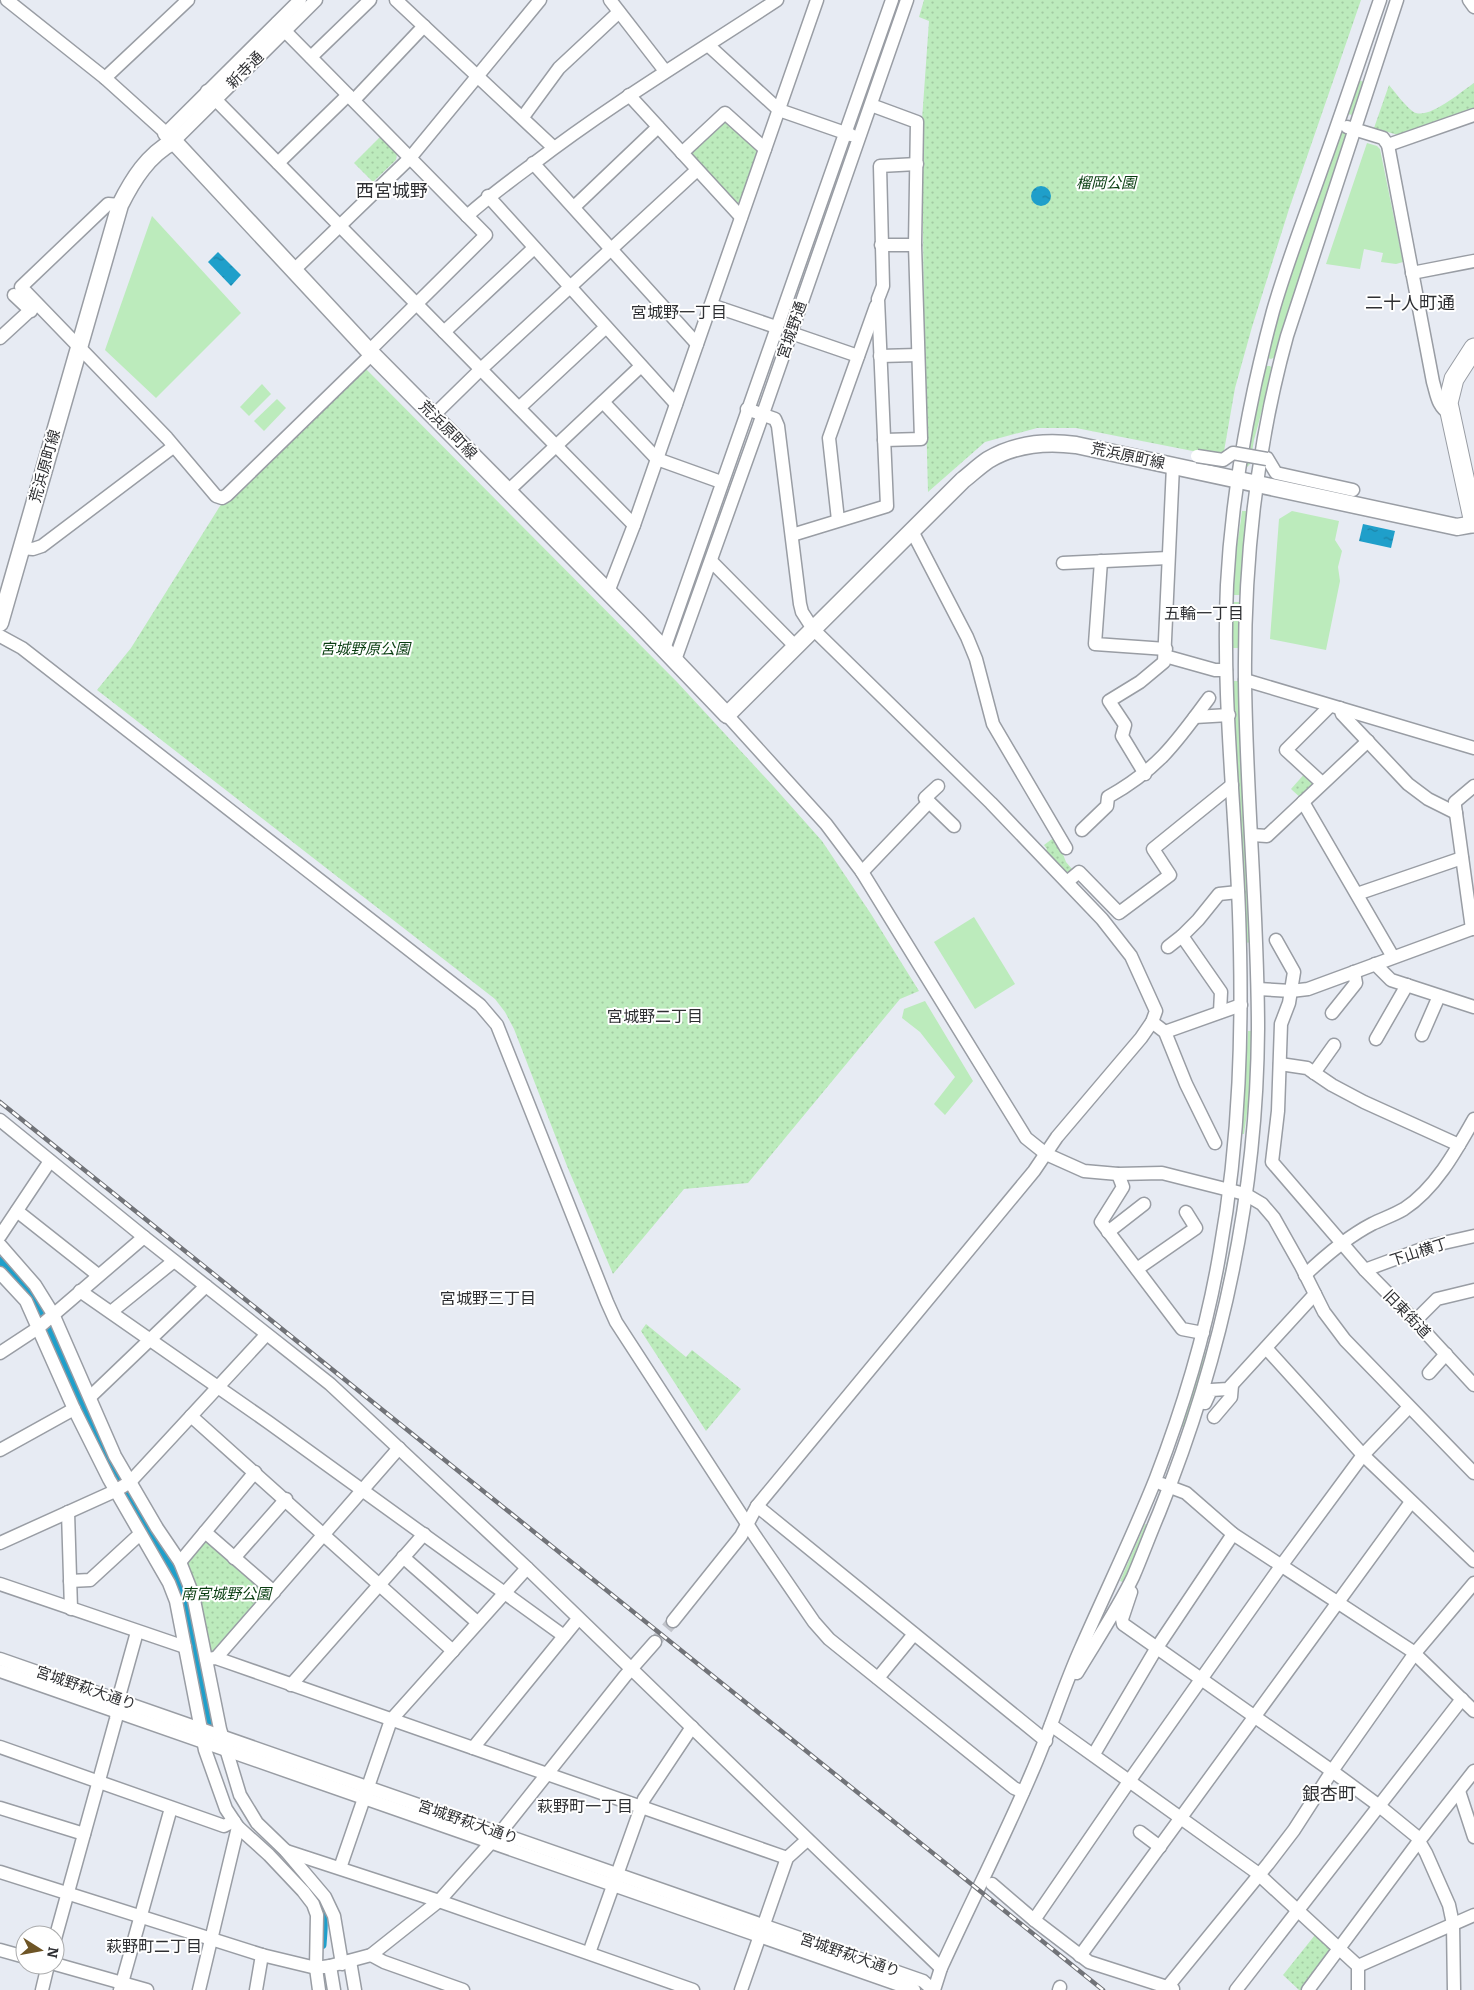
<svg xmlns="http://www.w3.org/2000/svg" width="1474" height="1990" font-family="Bitter,'Noto Sans JP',serif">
	<defs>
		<pattern id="park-dots" width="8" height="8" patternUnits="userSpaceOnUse" patternTransform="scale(1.25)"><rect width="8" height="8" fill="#bcebbc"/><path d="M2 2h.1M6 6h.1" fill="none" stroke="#a2caa2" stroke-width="1.8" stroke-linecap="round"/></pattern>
		<pattern id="water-ripples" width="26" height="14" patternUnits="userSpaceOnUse" patternTransform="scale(1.25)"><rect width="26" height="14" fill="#1f9fca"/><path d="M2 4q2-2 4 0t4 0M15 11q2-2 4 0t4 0" fill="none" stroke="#1c82a5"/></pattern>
	</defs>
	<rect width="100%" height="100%" fill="#e7ebf3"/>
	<g fill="#bcebbc">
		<path d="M1358 80 1364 82 1353 115 1347 114Z"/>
		<path d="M1339 132 1343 131 1347 134 1277 356 1271 359 1268 358 1267 353 1287 284Z"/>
		<path d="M1367 143 1377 146 1380 149 1403 262 1396 264 1381 262 1383 253 1364 249 1360 269 1326 264Z"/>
		<path d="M152 216 241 313 156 398 105 350Z"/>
		<path d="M1265 366H1270L1273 369 1254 440 1250 464 1247 467 1245 466 1248 435Z"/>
		<path d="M262 384 271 394 249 416 240 407Z"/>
		<path d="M277 399 286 408 264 431 254 421Z"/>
		<path d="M1242 511H1248L1241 595H1230C1232 566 1239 539 1242 511Z"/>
		<path d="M1292 511 1339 521 1335 540 1342 551 1338 567 1340 581 1326 650 1270 639 1279 519Z"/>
		<rect x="1230" y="602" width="11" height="46"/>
		<path d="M1233 681H1239L1252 942 1245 943Z"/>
		<path d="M974 917 1015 984 975 1009 934 942Z"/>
		<path d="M925 1001 973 1081 945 1115 934 1104 955 1077 920 1032 902 1018 904 1009Z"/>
		<path d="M1248 1031H1253L1252 1078 1244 1134H1242Z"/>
		<path d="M1231 1242H1233L1215 1327 1187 1428 1181 1427 1214 1326Z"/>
		<path d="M1145 1524 1151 1526 1125 1583 1120 1581Z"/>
	</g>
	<g fill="url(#park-dots)">
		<path d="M924 0H1361L1289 209 1252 327 1235 388 1223 457 1076 428H1037L985 442 928 492 924 340 922 120 929 21 919 17Z"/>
		<path d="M1474 83V110L1398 135 1374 128 1389 85C1395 92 1409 111 1416 113 1431 118 1462 91 1474 83Z"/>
		<path d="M722 121H728L756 147 758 153 740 202 735 204 690 156V150Z"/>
		<path d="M380 137 397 154 396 160 373 182 354 163Z"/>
		<path d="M364 367 677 682 774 787 822 841 871 914 919 991 900 999 748 1183 684 1189 613 1274 567 1166 514 1029 505 1012 495 999 97 690 131 648 220 506Z"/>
		<path d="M1307 771 1319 783 1303 800 1291 789Z"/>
		<path d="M1056 836 1066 862 1072 869V872L1066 873 1045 851 1047 849 1044 845Z"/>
		<path d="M646 1324 686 1357 692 1350 741 1389 706 1431 641 1331Z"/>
		<path d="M208 1538 266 1590V1595L213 1654 207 1652 185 1566 186 1558Z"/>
		<path d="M1315 1935 1331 1948V1952L1302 1990H1299L1283 1975Z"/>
	</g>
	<g fill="url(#water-ripples)">
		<circle cx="1041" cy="196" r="10"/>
		<path d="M218 252 241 275 231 286 208 262Z"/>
		<path d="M1363 524 1395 531 1391 548 1359 541Z"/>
	</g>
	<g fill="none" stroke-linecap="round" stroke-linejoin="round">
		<g stroke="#1f9fca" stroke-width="9">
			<path d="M0 1261 30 1292 52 1334 109 1464 170 1564 184 1594 208 1723"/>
			<path d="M313 1899C327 1913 323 1927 322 1945"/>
		</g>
		<path stroke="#c2c5cc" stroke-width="12" stroke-dasharray="12 6" stroke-linecap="butt" d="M655 1642 673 1621"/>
		<g stroke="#999da4" stroke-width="15">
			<g id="minor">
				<path d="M7 0 105 78 166 133 300 0"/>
				<path d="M396 0 553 147"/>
				<path d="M610 0 665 71"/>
				<path d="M1469 0 1474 7"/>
				<path d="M277 23 486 235 369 351"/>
				<path d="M708 45 779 110 851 135"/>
				<path d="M311 57 370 0"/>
				<path d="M105 78 188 0"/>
				<path d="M207 91 634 525"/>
				<path d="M629 95 741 217"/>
				<path d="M354 100 424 26"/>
				<path d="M871 105 917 122 915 245 921 439 884 440"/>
				<path d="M523 117 559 68 619 12"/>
				<path d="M1347 127 1383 138 1388 145 1433 382C1437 395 1437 406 1450 414"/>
				<path d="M174 141 316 0"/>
				<path d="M1388 145 1474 115"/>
				<path d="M682 153 725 113 765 149"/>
				<path d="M278 163 348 95"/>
				<path d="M533 163 697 344"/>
				<path d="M488 196 676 404"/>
				<path d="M120 205 108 204 21 287 167 438 216 496 222 498 227 495 372 354"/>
				<path d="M574 207 658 127"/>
				<path d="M467 216C488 197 510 181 533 164 611 104 695 54 777 0"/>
				<path d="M881 245H915"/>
				<path d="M294 270 410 158 540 0"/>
				<path d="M1412 273 1474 261"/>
				<path d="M14 295 31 311"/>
				<path d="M711 305 776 327"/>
				<path d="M444 332 534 248"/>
				<path d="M791 333 858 356"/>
				<path d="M0 338 37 304"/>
				<path d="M880 356 918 355"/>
				<path d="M603 402 657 459 721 482"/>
				<path d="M519 408 606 327"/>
				<path d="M433 416 481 369 697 170"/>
				<path d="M1267 458 1276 473 1353 490"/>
				<path d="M508 491 641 366"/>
				<path d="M838 520 829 438 876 306"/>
				<path d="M912 531 967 637 976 659 993 724 1066 848"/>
				<path d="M792 535 887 506 878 299 883 286 880 166 917 164"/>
				<path d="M21 548 33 549 42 546 173 447"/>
				<path d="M711 561 795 646"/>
				<path d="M1101 561 1095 644 1166 649"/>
				<path d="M1063 563 1168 558"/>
				<path d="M608 592 634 525 817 0"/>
				<path d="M0 636 22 648 480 1005 497 1025 607 1302 616 1322 755 1536 814 1622 829 1639 1014 1788 1023 1792"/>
				<path d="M664 649 892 0"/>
				<path d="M1165 656 1215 670H1226"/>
				<path d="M675 660 758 428 907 0"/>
				<path d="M1245 680 1474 748"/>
				<path d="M1340 708 1342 714 1408 784 1428 799 1456 813"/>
				<path d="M727 715 826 824 862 872 1026 1138 1046 1154 1084 1171 1118 1174 1162 1173 1245 1194 1262 1204 1274 1218 1301 1266 1324 1312 1345 1340 1474 1473"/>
				<path d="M1195 717 1229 715"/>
				<path d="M1145 774 1122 736 1125 725 1109 701 1140 682 1164 662 1173 466"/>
				<path d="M1322 783 1286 750 1330 706"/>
				<path d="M938 786 925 798 954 826"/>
				<path d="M1303 802 1393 957"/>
				<path d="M1082 830 1107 806 1108 797C1158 769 1176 743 1209 698"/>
				<path d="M1252 835 1267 836 1368 741"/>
				<path d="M862 872 929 802"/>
				<path d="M1067 882 1079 872 1119 913 1170 875 1153 849 1232 785"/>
				<path d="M1357 894 1462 858"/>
				<path d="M1472 929 1455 806V802L1474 786"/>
				<path d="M1276 940 1294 972 1289 1003 1281 1024 1278 1111 1272 1162 1365 1270 1415 1321 1474 1385"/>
				<path d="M1168 947 1182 936"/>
				<path d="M1375 964 1391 980 1474 1007"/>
				<path d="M1258 989 1291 991 1308 989 1474 928"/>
				<path d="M1220 1012 1221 992 1182 936 1198 920 1219 894 1238 892"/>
				<path d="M1332 1013 1356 983 1354 972"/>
				<path d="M1152 1022 1165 1032 1186 1084 1215 1143"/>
				<path d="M1165 1032 1241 1005"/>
				<path d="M1422 1035 1439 996"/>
				<path d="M1376 1039 1407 985"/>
				<path d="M1280 1064 1307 1068 1332 1085 1364 1102 1459 1145"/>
				<path d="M1314 1073 1334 1045"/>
				<path d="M0 1120 144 1237 330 1384 527 1568 941 1968"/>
				<path d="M1118 1174 1123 1187 1101 1222 1182 1329 1203 1333"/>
				<path d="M17 1211 98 1275"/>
				<path d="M1108 1232 1144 1204"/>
				<path d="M0 1236 50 1161"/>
				<path d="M0 1245 35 1285 53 1314 115 1456 157 1528 180 1562 193 1595 220 1729 240 1795 257 1823 286 1851 325 1897 334 1916 342 1964"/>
				<path d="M1137 1269 1196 1228 1186 1212"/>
				<path d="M1365 1270 1430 1246 1474 1236"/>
				<path d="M0 1273 26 1301 74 1409 109 1479 169 1583 176 1601 205 1750 226 1809 238 1827 269 1855 303 1891 313 1904 317 1915 316 1968 319 1990"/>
				<path d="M1305 1275C1326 1255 1347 1237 1372 1224 1382 1219 1394 1215 1404 1209 1435 1189 1456 1151 1474 1119"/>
				<path d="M80 1291 268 1422 564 1636"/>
				<path d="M111 1312 174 1261"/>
				<path d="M1415 1321 1437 1299 1474 1290"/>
				<path d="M1266 1348 1363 1455 1474 1561"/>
				<path d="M0 1353 38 1328 144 1237"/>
				<path d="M1429 1373 1446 1354"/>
				<path d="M90 1397 206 1286"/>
				<path d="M1205 1403 1211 1390 1228 1389 1315 1294"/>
				<path d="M191 1416 453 1651"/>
				<path d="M1214 1417 1231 1397 1232 1385"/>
				<path d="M0 1450 74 1409"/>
				<path d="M1162 1484 1186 1493 1233 1534 1412 1651 1474 1711"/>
				<path d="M757 1506 1046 1741"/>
				<path d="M68 1512 71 1609"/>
				<path d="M205 1532 274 1592"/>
				<path d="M0 1543 115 1491 130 1482 266 1335"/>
				<path d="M403 1557 477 1622"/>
				<path d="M234 1558 286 1499"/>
				<path d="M180 1562 255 1472"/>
				<path d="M70 1581 90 1580 140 1534"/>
				<path d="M0 1584 185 1647"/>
				<path d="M1131 1592 1122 1619 1123 1624 1332 1771 1378 1805 1416 1836 1426 1853 1449 1905 1453 1924 1454 1990"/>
				<path d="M673 1621 741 1536 757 1506 1034 1171 1057 1137 1141 1038 1152 1022 1156 1011 1131 956 1102 919 991 803 813 629 802 612 800 604 778 426 775 419 747 409"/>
				<path d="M216 1658 399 1448"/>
				<path d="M0 1659 923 1981 933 1990"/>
				<path d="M206 1659 216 1658 787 1858"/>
				<path d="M0 1671 914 1990"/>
				<path d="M1077 1673C1096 1641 1117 1610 1133 1577 1142 1556 1150 1534 1159 1513 1221 1360 1257 1196 1258 1029 1258 912 1246 795 1245 678 1244 562 1256 448 1287 336L1397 0"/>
				<path d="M878 1678 914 1634"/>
				<path d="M291 1685 424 1534"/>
				<path d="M1051 1725 1256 1872 1358 1966V1990"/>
				<path d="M0 1747 224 1826 234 1821"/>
				<path d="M473 1748 578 1619"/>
				<path d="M1094 1754 1156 1649 1233 1534"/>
				<path d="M1459 1791 1474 1837"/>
				<path d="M0 1808 84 1834"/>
				<path d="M1140 1832 1160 1847"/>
				<path d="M286 1851 439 1901 693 1990"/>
				<path d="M340 1868 391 1720 527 1568"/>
				<path d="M0 1872 262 1955 316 1968 330 1966 334 1990"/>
				<path d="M992 1884 1034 1920 1089 1962 1173 1989"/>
				<path d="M1034 1920 1130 1780 1281 1566 1363 1455 1409 1407"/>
				<path d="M55 1939 116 1719 120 1693 137 1632"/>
				<path d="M0 1950 25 1957"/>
				<path d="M589 1953 644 1799 692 1727"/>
				<path d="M371 1955 384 1962 463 1990"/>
				<path d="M1080 1956 1411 1502"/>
				<path d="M350 1961 355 1990"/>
				<path d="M55 1964 147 1990"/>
				<path d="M330 1966 371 1955 439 1901 504 1828 625 1676 655 1642"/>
				<path d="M1358 1966 1474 1915"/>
				<path d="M42 1990 48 1965"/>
				<path d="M120 1990 171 1808"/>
				<path d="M199 1990 238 1827"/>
				<path d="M256 1990 262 1955"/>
				<path d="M741 1990 787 1858 807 1840"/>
				<path d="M934 1990 941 1968C971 1902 1004 1838 1032 1772 1050 1731 1063 1688 1081 1648 1106 1591 1133 1536 1156 1478 1184 1405 1207 1329 1220 1251 1240 1139 1243 1027 1239 913 1235 804 1222 694 1227 585 1232 492 1249 400 1273 311 1287 262 1306 214 1323 165 1343 110 1361 55 1380 0"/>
				<path d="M1059 1990 1060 1987"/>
				<path d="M1165 1990 1268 1864 1294 1830 1332 1771 1415 1653 1474 1583"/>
				<path d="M1236 1990 1462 1699"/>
				<path d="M1308 1990 1419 1841 1474 1771"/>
			</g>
		</g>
		<g stroke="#999da4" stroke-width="19">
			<g id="major">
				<path d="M166 133 369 351 638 622 727 715 963 480C971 474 979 466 988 460 1015 444 1046 441 1076 445L1457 527 1474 524"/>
				<path d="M0 623 120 205C133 179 148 155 174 141"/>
			</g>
		</g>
		<g stroke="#999da4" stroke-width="21">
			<path id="highway" d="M1474 348 1454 379 1448 403 1474 523"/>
		</g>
		<use href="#minor" stroke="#fff" stroke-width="12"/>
		<use href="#major" stroke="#fff" stroke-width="16"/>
		<use href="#highway" stroke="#fff" stroke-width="19"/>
		<g stroke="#717378" stroke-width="4.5">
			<path id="rail" d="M0 1102 1103 1990"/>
		</g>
		<use href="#rail" stroke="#fff" stroke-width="2.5" stroke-dasharray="8" stroke-linecap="butt"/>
		<g stroke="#999da4" stroke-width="15" stroke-linecap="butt">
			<path id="minor-bridge" d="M1197 456 1223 460 1233 453 1267 459"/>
		</g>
		<use href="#minor-bridge" stroke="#fff" stroke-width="12"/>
	</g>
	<g text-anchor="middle" stroke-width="4" stroke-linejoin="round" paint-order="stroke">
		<g font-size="15" fill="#2e2f32" stroke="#fff">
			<text transform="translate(245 70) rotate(-45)" y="5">新寺通</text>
			<text transform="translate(792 330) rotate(-71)" y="5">宮城野通</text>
			<text transform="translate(448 430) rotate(45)" y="5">荒浜原町線</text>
			<text transform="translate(1128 456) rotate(12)" y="5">荒浜原町線</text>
			<text transform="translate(45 466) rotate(-74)" y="5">荒浜原町線</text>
			<text transform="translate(1419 1252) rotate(-18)" y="5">下山横丁</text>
			<text transform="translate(1407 1314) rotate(46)" y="5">旧東街道</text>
			<text transform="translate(86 1688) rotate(19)" y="5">宮城野萩大通り</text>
			<text transform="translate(468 1822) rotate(19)" y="5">宮城野萩大通り</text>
			<text transform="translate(850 1955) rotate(19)" y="5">宮城野萩大通り</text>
		</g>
		<g font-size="15" font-style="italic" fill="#083d10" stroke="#fff">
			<text x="1106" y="188">榴岡公園</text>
			<text x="365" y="654">宮城野原公園</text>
			<text x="226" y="1599">南宮城野公園</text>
		</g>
		<g font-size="16" fill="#2e2f32" stroke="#fff">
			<text x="679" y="318">宮城野一丁目</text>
			<text x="1204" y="619">五輪一丁目</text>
			<text x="655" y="1022">宮城野二丁目</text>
			<text x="488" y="1304">宮城野三丁目</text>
			<text x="585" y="1812">萩野町一丁目</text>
			<text x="154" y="1952">萩野町二丁目</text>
		</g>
		<g font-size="18" fill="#2e2f32" stroke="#fff">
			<text x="392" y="197">西宮城野</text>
			<text x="1410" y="309">二十人町通</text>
			<text x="1329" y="1800">銀杏町</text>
		</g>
	</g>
	<g transform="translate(40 1950) rotate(101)"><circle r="24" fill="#ffffff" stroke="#abacad"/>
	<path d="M0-4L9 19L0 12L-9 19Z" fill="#6e5526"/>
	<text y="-8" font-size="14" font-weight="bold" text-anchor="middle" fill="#2e2f32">N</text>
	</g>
</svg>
